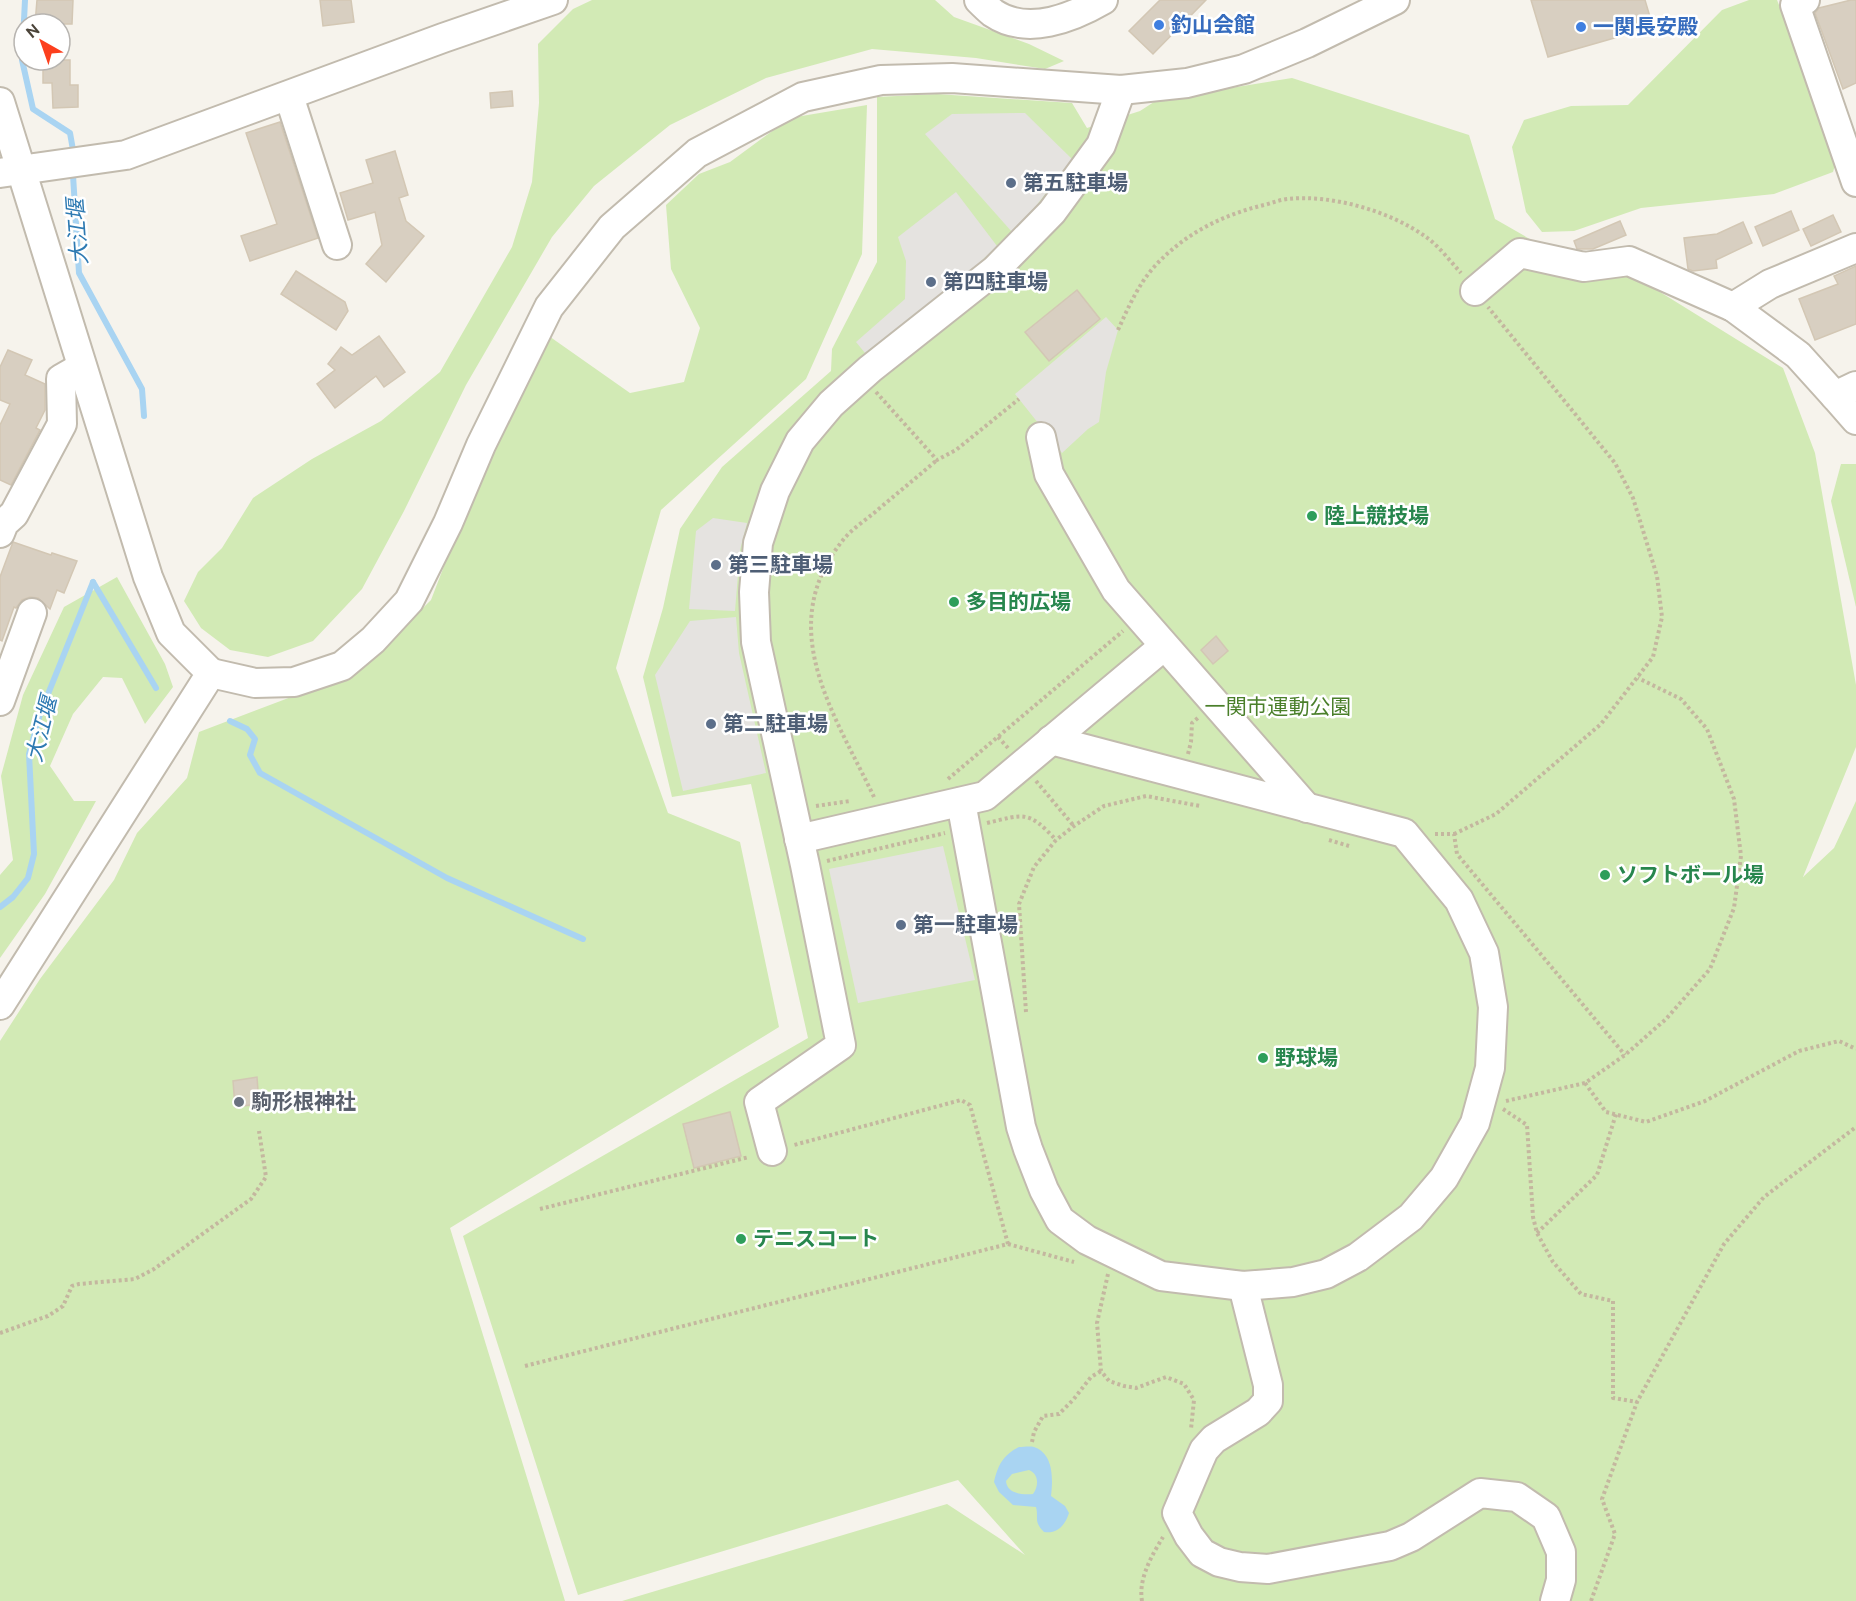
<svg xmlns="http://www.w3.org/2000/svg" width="1856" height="1601" font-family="Ubuntu,'Noto Sans JP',sans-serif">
	<rect width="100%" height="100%" fill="#f6f3ec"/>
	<g fill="#d2eab5">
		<path d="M592 0H935L954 17 1029 44 1064 61 1045 69 976 58 872 49 766 78 670 125 594 186 552 237 466 385 404 511 362 589 313 641 268 657 230 650 201 628 184 601 198 572 222 548 253 498 312 459 381 421 440 372 512 247 532 182 539 103 538 44 573 9Z"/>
		<path d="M1749 0H1777L1838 155 1833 172 1774 194 1641 208 1574 231 1542 232 1526 212 1512 147 1524 120 1571 106 1628 105 1722 10Z"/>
		<path d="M1292 78 1469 135 1495 219 1580 268 1639 279 1783 368 1815 453 1856 685V747L1803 877 1834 848 1856 801V1601H622L947 1504 1025 1555 958 1480 578 1595 463 1236 808 1038 751 784 672 797 643 677 663 608 680 529 722 467 831 371 832 349 877 262V97L937 94 1072 103 1087 128 1140 111 1157 100Z"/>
		<path d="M867 105 862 254 806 379 661 510 616 668 668 813 740 842 779 1027 450 1228 565 1601H0V1041L40 979 114 880 137 833 187 778 199 732 307 691 365 665 431 600 484 462 546 334 630 393 684 382 700 328 671 269 666 205 699 174 730 162 790 118Z"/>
		<path d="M1841 464H1856V607L1831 501Z"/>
		<path d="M117 577 165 664 173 687 145 724 122 678 103 677 73 714 50 766 74 801H96L45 894 0 958V875L13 860 1 776 23 695 64 607Z"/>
	</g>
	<g fill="#e5e3e0">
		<path d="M1025 113 1072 159 1036 206 1012 232 925 134 952 114Z"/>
		<path d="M956 192 997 246 977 265 865 353 856 342 905 299 906 261 898 237Z"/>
		<path d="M1106 317 1118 330 1106 372 1099 422 1088 429 1062 453 1015 394Z"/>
		<path d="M713 518 747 523 740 550 735 611 689 609 696 531Z"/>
		<path d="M736 617 739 653 766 773 683 791 655 675 690 621Z"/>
		<path d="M943 846 975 980 858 1003 829 869Z"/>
	</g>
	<path fill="#a9d4f2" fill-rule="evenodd" d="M1019 1447C1023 1447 1030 1446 1034 1447 1054 1454 1053 1479 1051 1496L1065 1506 1069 1513C1065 1525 1058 1534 1044 1532 1033 1521 1039 1518 1036 1507L1013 1505 999 1492 994 1482C998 1465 1003 1455 1019 1447ZM1029 1470C1039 1474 1039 1486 1033 1494 1023 1495 1007 1494 1006 1481L1012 1474Z"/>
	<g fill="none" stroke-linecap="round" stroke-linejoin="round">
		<g stroke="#a9d4f2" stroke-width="6">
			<path d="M25 0 22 60 33 109 70 133 73 150"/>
			<path d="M73 175 79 273 142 389 144 416"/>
			<path d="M93 582 156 688"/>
			<path d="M230 721 247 729 255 739 250 755 260 773 447 878 583 939"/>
			<path d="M0 907 13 897 28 878 34 854 29 754 40 714 93 582"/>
		</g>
	</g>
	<g fill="#d8cfc1" stroke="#d3c7b4" stroke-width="1.5">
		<path d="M37 0H73L72 24H35Z"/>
		<path d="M320 0H351L354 22 323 26Z"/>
		<path d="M1160 0H1206L1153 54 1129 31Z"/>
		<path d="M1531 0H1645L1653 27 1548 57Z"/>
		<path d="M1851 0H1856V83L1843 89 1815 13 1819 8Z"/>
		<path d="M43 60H70V85H78V107L53 108 52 83H43Z"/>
		<path d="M512 91 513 106 491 108 490 93Z"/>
		<path d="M280 122 318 238 250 261 241 236 277 224 246 133Z"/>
		<path d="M395 151 408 195 399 198 406 221 424 236 386 282 366 264 382 245 375 212 348 220 340 193 373 183 366 160Z"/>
		<path d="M1791 211 1799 230 1763 246 1755 227Z"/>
		<path d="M1833 215 1841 232 1811 246 1803 229Z"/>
		<path d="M1620 221 1626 235 1593 249H1577L1574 241Z"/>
		<path d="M1743 222 1752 243 1716 260 1717 268 1693 271 1688 269 1684 238 1717 234Z"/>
		<path d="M1856 266V324L1815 340 1799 299 1838 284 1834 276Z"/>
		<path d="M296 271 345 302 348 311 336 330 281 294Z"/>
		<path d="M1077 290 1100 319 1049 361 1025 332Z"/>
		<path d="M379 336 405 372 384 387 376 376 335 408 317 384 335 370 328 364 341 347 352 355Z"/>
		<path d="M8 350 32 360 25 375 45 384V410L36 428 40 430 11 485 0 480V425L10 404 0 400V367Z"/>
		<path d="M13 542 51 555 52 553 77 561 64 593 57 590 50 609 38 598 30 597 22 600 16 608 14 607 2 641 0 640V577Z"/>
		<path d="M1216 636 1228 651 1213 664 1201 650Z"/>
		<path d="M257 1077 259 1104 235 1107 233 1081Z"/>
		<path d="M730 1112 741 1156 694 1168 683 1124Z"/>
	</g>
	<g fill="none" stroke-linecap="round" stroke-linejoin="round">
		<g stroke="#c2bbae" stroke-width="32">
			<g id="minor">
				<path d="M979 0C983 4 988 9 993 13 1027 36 1072 18 1103 0"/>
				<path d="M1805 0 1795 5 1856 182"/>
				<path d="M289 96 337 245"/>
				<path d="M0 102 148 577 171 633 211 673 0 1005"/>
				<path d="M0 173 126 155 443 38 553 0"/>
				<path d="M1475 291 1520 253 1584 267 1629 261 1733 307 1798 355 1835 396"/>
				<path d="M1733 307 1770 284 1856 248"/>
				<path d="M1856 386 1835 396 1856 420"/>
				<path d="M1041 437 1049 474 1116 590 1307 808"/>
				<path d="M0 533 4 523 14 514 62 424 61 379 82 367"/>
				<path d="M211 673 255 683 294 682 342 666 373 640 409 601 448 523 481 445 549 307 612 227 697 153 803 97 881 80 952 78 1121 90 1187 83 1244 69 1307 43 1395 0"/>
				<path d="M0 701 32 613"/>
				<path d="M961 802 1021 1127 1028 1149 1044 1190 1060 1220 1087 1240 1161 1276 1243 1286 1293 1282 1326 1274 1358 1257 1411 1217 1444 1178 1475 1123 1490 1068 1493 1007 1484 953 1459 900 1404 833 1051 740"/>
				<path d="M799 839 985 796 1164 646"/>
				<path d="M772 1151 759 1102 841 1045 805 865 756 642 754 592 758 543 775 491 800 441 831 404 870 369 995 270 1052 212 1101 145 1121 90"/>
				<path d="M1243 1286 1268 1385V1401L1258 1412 1214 1439 1204 1450 1200 1459 1177 1513 1189 1536 1202 1553 1219 1562 1240 1567 1268 1569 1390 1546 1411 1537 1480 1493 1517 1497 1546 1517 1561 1552V1580L1555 1601"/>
			</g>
		</g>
		<g stroke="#c4b79f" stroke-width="4" stroke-dasharray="3 3" stroke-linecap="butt">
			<path d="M1118 330C1128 308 1138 285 1154 267 1184 234 1222 215 1264 205 1272 203 1279 200 1287 199 1331 194 1390 211 1426 237 1439 246 1450 261 1461 273"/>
			<path d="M876 392 937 460 956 450 1019 399"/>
			<path d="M998 737 1008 748"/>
			<path d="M1188 754 1191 742 1192 723 1199 717"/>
			<path d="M948 779 1123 631"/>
			<path d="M1036 781 1073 825"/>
			<path d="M874 797C834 713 773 627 843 540 851 530 864 521 874 513 895 495 916 478 937 460"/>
			<path d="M816 806 850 801"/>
			<path d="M987 823C1025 814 1028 810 1056 840"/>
			<path d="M1435 834H1454L1457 854 1625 1055"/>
			<path d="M1454 834 1496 814 1601 724 1653 657 1662 617 1657 576 1633 498 1615 463 1488 307"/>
			<path d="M1329 840 1349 846"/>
			<path d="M827 861 945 833"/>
			<path d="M1026 1012 1019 904 1034 867 1056 840 1074 826 1104 806 1146 796 1200 806"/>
			<path d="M1585 1083 1606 1112 1646 1122 1705 1101 1799 1051 1839 1041 1856 1049"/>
			<path d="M1506 1101 1585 1083 1625 1055 1666 1019 1710 969 1734 908 1741 856 1734 799 1707 729 1681 699 1638 678"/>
			<path d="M1503 1109 1527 1125 1533 1217 1537 1233 1553 1262 1581 1294 1613 1301V1398L1637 1402"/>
			<path d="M540 1209 749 1157"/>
			<path d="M1537 1233 1597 1175 1616 1114"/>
			<path d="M1008 1244 1074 1262"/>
			<path d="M1108 1274 1097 1323 1101 1371 1109 1381 1124 1386 1136 1388 1166 1377 1184 1384 1194 1400 1191 1429"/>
			<path d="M0 1333 48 1316 63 1306 72 1286 79 1284 135 1279 154 1269 251 1199 266 1177 259 1131"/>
			<path d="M525 1366 1008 1244 970 1105 961 1100 794 1145"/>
			<path d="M1032 1442 1034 1432 1043 1416 1059 1414 1073 1400 1091 1377 1101 1371"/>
			<path d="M1142 1601C1138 1579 1152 1555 1163 1537"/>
			<path d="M1591 1601 1615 1534 1602 1499 1637 1402 1724 1244 1764 1197 1856 1127"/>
		</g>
		<use href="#minor" stroke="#fff" stroke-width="28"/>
	</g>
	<g fill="#3f7fe0" stroke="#fff" stroke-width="2">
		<circle cx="1159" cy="25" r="6"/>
		<circle cx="1581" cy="27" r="6"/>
	</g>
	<g fill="#5c6f8a" stroke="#fff" stroke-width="2">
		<circle cx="1011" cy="183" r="6"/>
		<circle cx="931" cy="282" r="6"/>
		<circle cx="716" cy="565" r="6"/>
		<circle cx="711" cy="724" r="6"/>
		<circle cx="901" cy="925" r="6"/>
	</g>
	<g fill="#2e9e5b" stroke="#fff" stroke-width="2">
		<circle cx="1312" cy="516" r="6"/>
		<circle cx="954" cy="602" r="6"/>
		<circle cx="1605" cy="875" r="6"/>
		<circle cx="1263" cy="1058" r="6"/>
		<circle cx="741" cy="1239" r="6"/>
	</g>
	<circle fill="#6b7280" stroke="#fff" stroke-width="2" cx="239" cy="1102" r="6"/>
	<g text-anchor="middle" stroke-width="5" stroke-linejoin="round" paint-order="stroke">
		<g font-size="21" font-weight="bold" fill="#366cbe" stroke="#fff" text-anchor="start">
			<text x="1171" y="32">釣山会館</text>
			<text x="1593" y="34">一関長安殿</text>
		</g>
		<g font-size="21" font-weight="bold" fill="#4e5e75" stroke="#fff" text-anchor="start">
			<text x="1023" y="190">第五駐車場</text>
			<text x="943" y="289">第四駐車場</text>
			<text x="728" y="572">第三駐車場</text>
			<text x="723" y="731">第二駐車場</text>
			<text x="913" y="932">第一駐車場</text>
		</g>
		<g font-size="21" font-weight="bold" fill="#27864d" stroke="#fff" text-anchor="start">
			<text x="1324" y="523">陸上競技場</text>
			<text x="966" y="609">多目的広場</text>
			<text x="1617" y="882">ソフトボール場</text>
			<text x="1275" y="1065">野球場</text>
			<text x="753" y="1246">テニスコート</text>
		</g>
		<g font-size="21" fill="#4a7f2a" stroke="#fff">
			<text x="1278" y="714">一関市運動公園</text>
		</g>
		<g font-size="21" font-weight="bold" fill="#5b616d" stroke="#fff" text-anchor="start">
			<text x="251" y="1109">駒形根神社</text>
		</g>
		<g font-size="22" font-style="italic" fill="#2e7ab2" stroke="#fff">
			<text transform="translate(77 232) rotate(-94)" y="8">大江堰</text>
			<text transform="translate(41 729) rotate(-76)" y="8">大江堰</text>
		</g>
	</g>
	<g transform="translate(42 42) rotate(320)"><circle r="28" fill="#ffffff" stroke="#b7b4b0" stroke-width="1.5"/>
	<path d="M0-4.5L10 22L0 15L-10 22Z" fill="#fc3f1d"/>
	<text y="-9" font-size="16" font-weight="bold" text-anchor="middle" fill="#4b4439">N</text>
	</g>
</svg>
